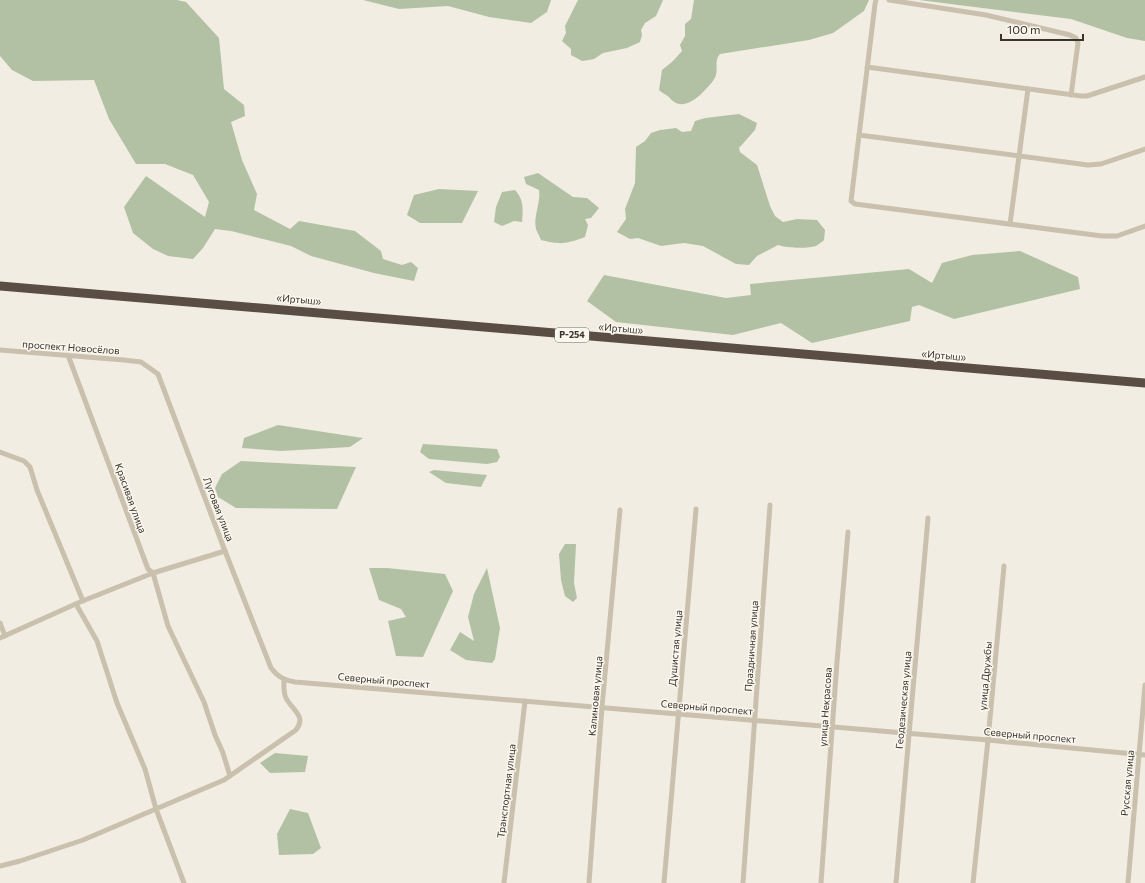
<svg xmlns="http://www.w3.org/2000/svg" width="1145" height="883" font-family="Commissioner,sans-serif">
	<rect width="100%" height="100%" fill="#f2ede2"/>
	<g fill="#b2c1a3">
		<path d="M0 0H177L186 2 219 38 224 89 244 105 245 116 231 122 242 160 257 194 254 210 290 229 299 221 355 231 381 251 383 259 402 265 411 262 418 268 414 281 374 273 311 256 291 246 231 231 215 229 203 248 193 259 168 256 153 249 133 233 124 207 146 176 205 217 209 202 193 175 165 164H136L109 119 94 80 33 81 12 70 0 56Z"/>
		<path d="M363 0H551L547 12 531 23 489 17 448 6 399 9Z"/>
		<path d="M578 0H663L656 16 645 23 641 30 642 35 640 42 627 48 603 53 594 59 589 60 582 61 571 55V49L562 41 566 33 565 26Z"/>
		<path d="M694 0H869L864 11 833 33 809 40 720 54C714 61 718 67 716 75 714 81 709 86 705 90 698 98 684 110 673 101 671 100 670 98 669 97 665 94 662 93 659 90L662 70 673 61 682 51 680 45 685 36V24L691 19Z"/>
		<path d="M919 0H1145V41L1127 38 1071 19Z"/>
		<path d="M739 114 757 123 755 130 739 148 740 152 757 165 770 206 775 216 783 222 797 219 817 220 825 230 824 240C822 242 819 244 816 246 806 249 787 248 778 245L757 256 749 265 736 264 703 246 684 243 661 246 638 238 630 239 617 232 626 219 625 209 635 183 636 147 645 141 651 133 660 130 676 128 682 132 691 131 695 121 705 118Z"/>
		<path d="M538 173 573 197 587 198 599 208 591 218 585 219 588 225 585 237C566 244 561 245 541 240 540 237 537 232 536 229 533 216 541 203 539 190L526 184 524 177Z"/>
		<path d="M439 189 478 191 462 223H420L407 215 414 195Z"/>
		<path d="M515 190C524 200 523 209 522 222L514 221 502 226 494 222 496 207 502 192Z"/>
		<path d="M1020 251 1078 277 1080 289 954 319 919 305 912 307 910 321 812 343 781 323 733 335 616 322 587 301 604 275 726 298 751 295 750 284 909 269 932 283 942 263 972 255Z"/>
		<path d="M278 425 363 438 350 447 281 451 242 448 244 438Z"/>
		<path d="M423 444 497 449 500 457 497 462 487 464 429 459 420 452Z"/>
		<path d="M241 461 356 467 337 509 236 508 218 497 215 488 222 474Z"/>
		<path d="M434 470 487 475 481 487 446 483 429 472Z"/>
		<path d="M565 544H576L574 583 577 598 573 602 565 596 561 580 559 554Z"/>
		<path d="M369 568H387L445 574 453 591 423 657 396 656 388 621 406 617 401 609 379 600Z"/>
		<path d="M487 568 500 628 495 659 492 663 466 660 450 650 460 632 474 641 468 617 474 594Z"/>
		<path d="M275 753 308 756 305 772 270 773 260 763Z"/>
		<path d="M290 809 308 813 321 848 313 854 279 855 277 834Z"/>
	</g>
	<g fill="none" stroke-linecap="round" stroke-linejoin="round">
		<g stroke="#cac0ae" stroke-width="5">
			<path d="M876 0 875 4 851 201 855 204 1102 236H1117L1145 226"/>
			<path d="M889 0 986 15 1070 35 1076 38 1078 43 1071 95"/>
			<path d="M867 67 1081 96H1087L1145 77"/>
			<path d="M859 135 1088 165 1101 164 1145 149"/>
			<path d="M1010 224 1028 89"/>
			<path d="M0 350 124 360 141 362 158 374 225 551 271 668C278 677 284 680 295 682L988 740 1145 755"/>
			<path d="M68 355 148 569 153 573 225 551"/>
			<path d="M0 452 24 461 30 467 37 490 83 601"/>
			<path d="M76 604 97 641 117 703 145 769 156 809 184 883"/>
			<path d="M0 623 5 636"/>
			<path d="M0 638 80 602 153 573 168 626 204 702 215 735 223 753 230 776"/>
			<path d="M0 866 20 861 83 840 224 780 296 730C307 716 292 710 286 698 283 692 284 686 284 679"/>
			<path d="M504 883 525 701"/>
			<path d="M589 883 602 707 620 510"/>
			<path d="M664 883 696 509"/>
			<path d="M743 883 770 505"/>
			<path d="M821 883 837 662 848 532"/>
			<path d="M896 883 928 518"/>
			<path d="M973 883 988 740 1004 566"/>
			<path d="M1128 883 1145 685"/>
		</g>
		<path stroke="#5a4e44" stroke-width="9" d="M0 286 1145 383"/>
	</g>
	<g text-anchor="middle" stroke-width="3" stroke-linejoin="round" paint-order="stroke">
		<rect fill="#faf7ef" stroke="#736e66" stroke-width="1" x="555" y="328" width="34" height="14" rx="3"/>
		<g font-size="9" font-weight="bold" fill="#39332c">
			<text x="572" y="338">Р-254</text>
		</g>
		<g font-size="10" fill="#39332c" stroke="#faf7ef">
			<text transform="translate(299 299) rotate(5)" y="4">«Иртыш»</text>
			<text transform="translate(621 328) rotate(5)" y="4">«Иртыш»</text>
			<text transform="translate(71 347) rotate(4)" y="4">проспект Новосёлов</text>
			<text transform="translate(944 355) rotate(5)" y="4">«Иртыш»</text>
			<text transform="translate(131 498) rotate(70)" y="4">Красивая улица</text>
			<text transform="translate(219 509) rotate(69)" y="4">Луговая улица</text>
			<text transform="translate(751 646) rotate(-86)" y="4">Праздничная улица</text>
			<text transform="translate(675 648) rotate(-85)" y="4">Душистая улица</text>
			<text transform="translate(985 676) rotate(-85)" y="4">улица Дружбы</text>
			<text transform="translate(384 680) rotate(5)" y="4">Северный проспект</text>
			<text transform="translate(595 696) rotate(-85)" y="4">Калиновая улица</text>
			<text transform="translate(903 700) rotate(-85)" y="4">Геодезическая улица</text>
			<text transform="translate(707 707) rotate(5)" y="4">Северный проспект</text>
			<text transform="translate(825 707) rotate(-86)" y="4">улица Некрасова</text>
			<text transform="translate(1030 735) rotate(5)" y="4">Северный проспект</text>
			<text transform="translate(1127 783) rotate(-85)" y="4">Русская улица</text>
			<text transform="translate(506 791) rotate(-83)" y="4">Транспортная улица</text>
		</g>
	</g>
	<path d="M1001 34v6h82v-6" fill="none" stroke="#39332c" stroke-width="2"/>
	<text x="1007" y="34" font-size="12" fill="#39332c" stroke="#faf7ef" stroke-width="3" paint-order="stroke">100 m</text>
</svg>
